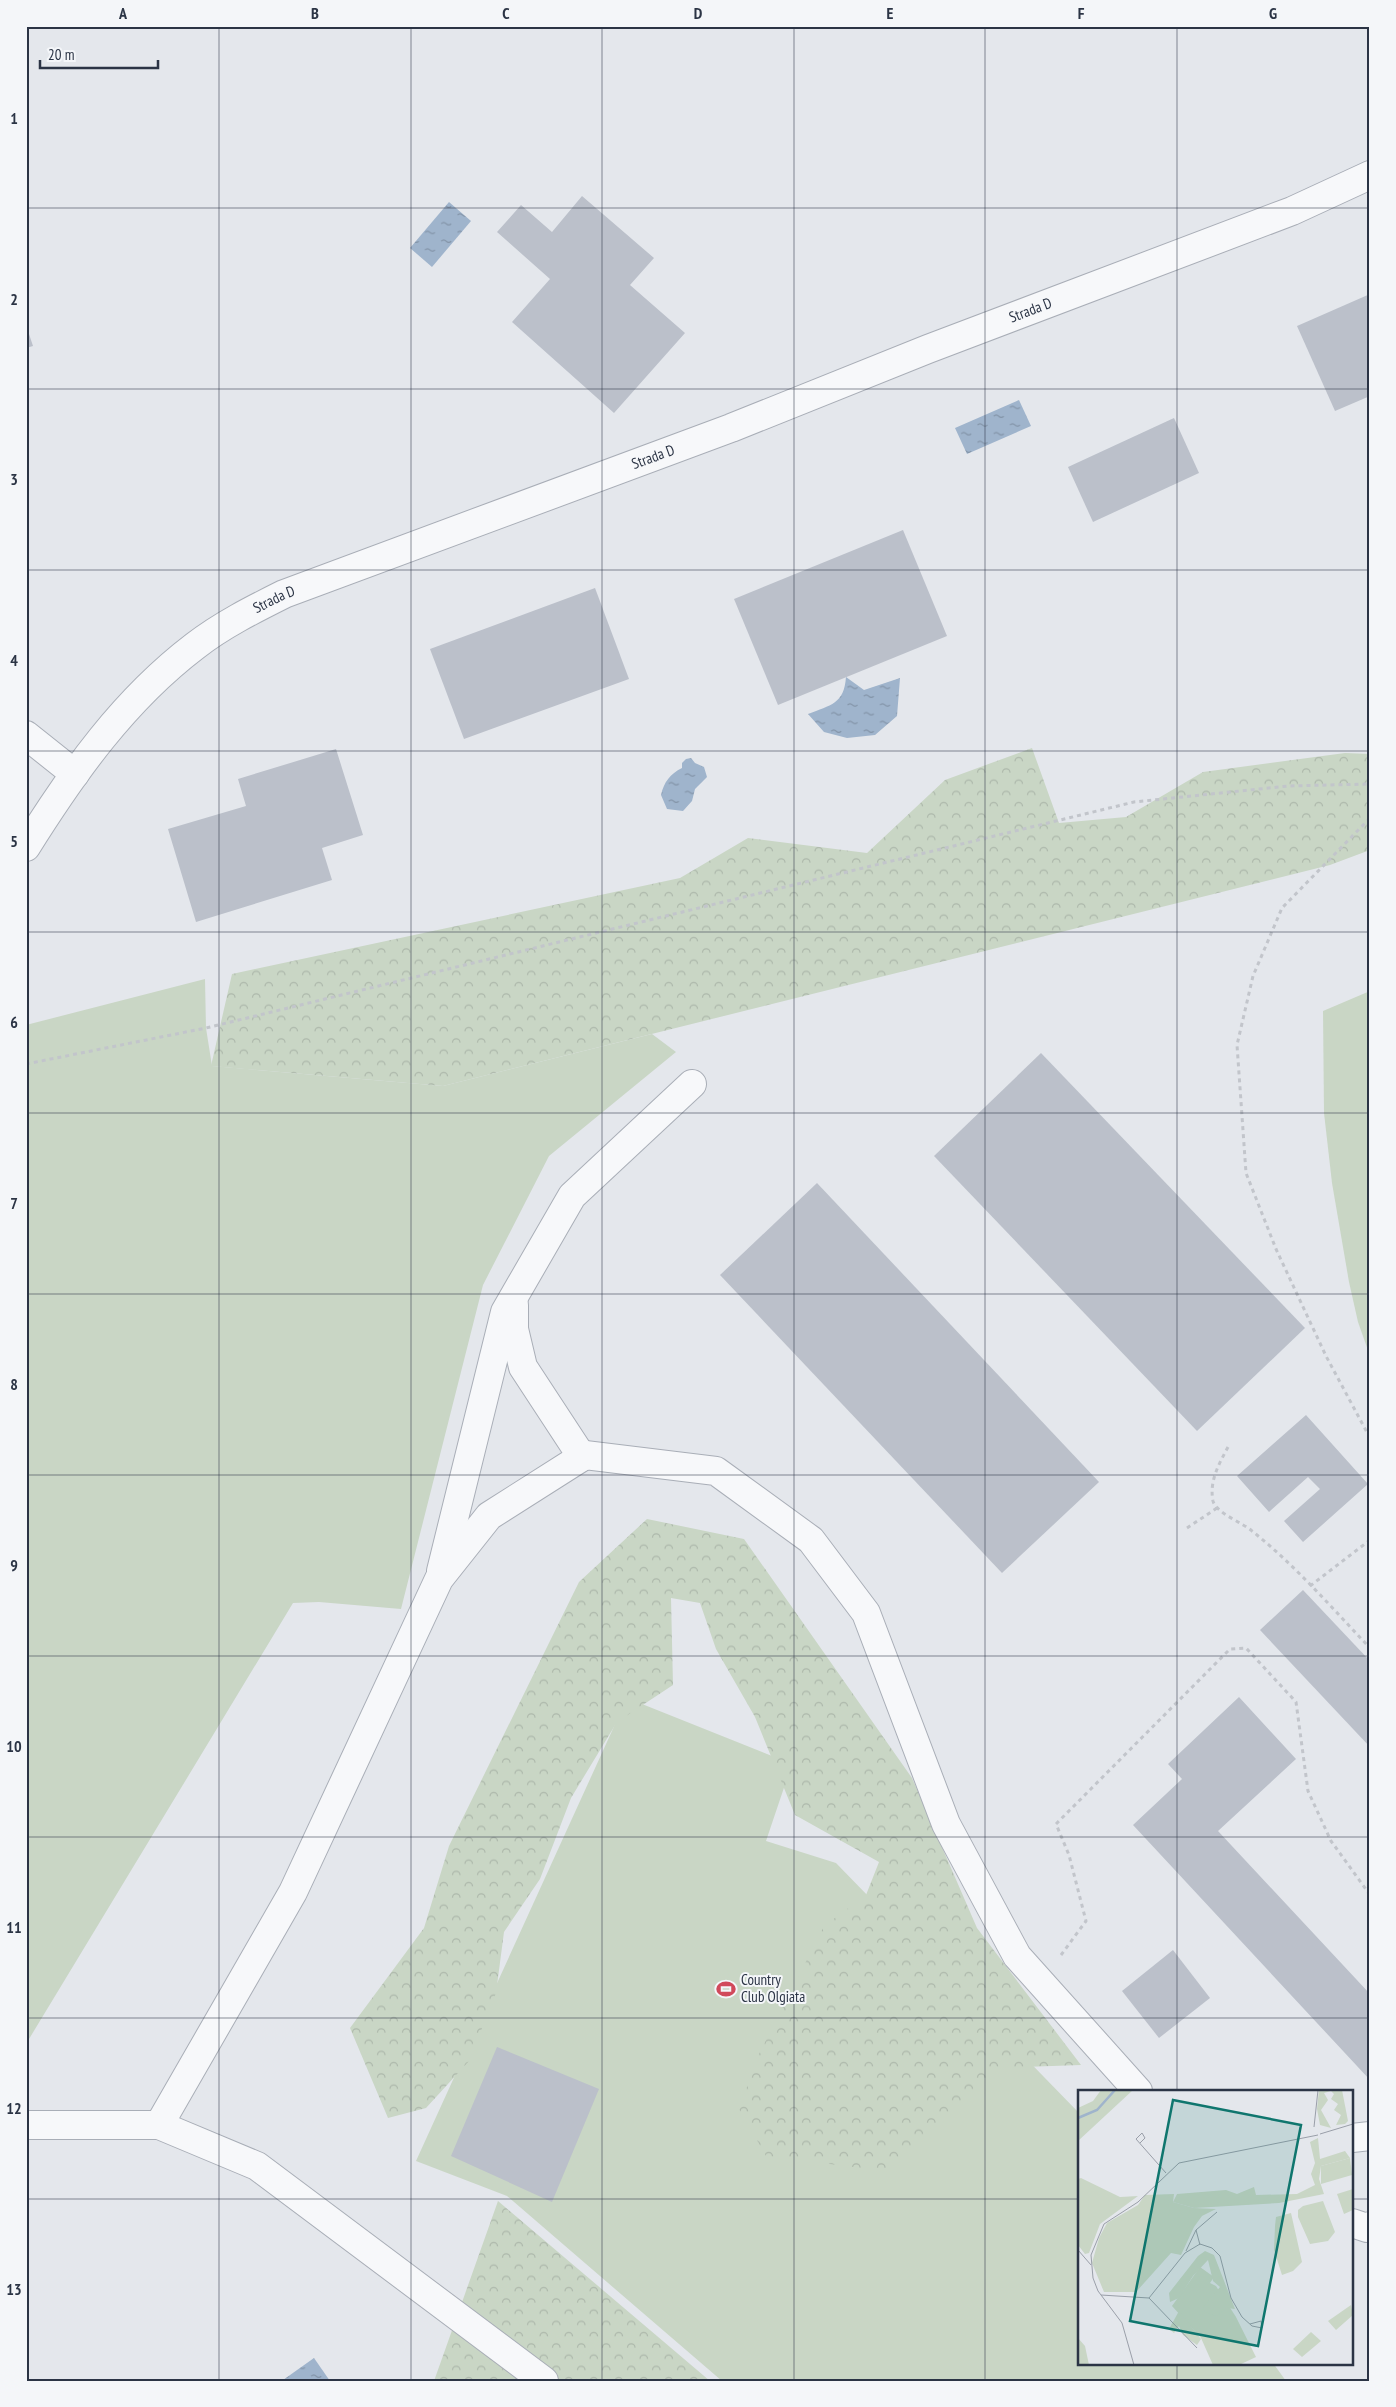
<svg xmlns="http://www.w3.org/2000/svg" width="1396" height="2407" font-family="'PT Sans Narrow',sans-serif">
	<defs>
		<pattern id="forest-crowns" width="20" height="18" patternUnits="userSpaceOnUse" patternTransform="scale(1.25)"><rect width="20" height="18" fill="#c9d6c5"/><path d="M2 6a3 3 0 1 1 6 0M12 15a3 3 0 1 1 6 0" fill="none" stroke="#adb8ab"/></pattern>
		<pattern id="water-ripples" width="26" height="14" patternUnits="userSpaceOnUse" patternTransform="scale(1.25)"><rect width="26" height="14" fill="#9fb4cc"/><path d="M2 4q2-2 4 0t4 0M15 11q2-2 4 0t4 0" fill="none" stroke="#8293a7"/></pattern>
	</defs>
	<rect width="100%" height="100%" fill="#e4e7ec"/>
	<g fill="#c9d6c5">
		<path d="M205 979 206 1028 212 1066 443 1086 652 1034 676 1052 549 1156 483 1285 401 1609 319 1602 293 1603 26 2044V1025Z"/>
		<path d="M1370 991V1356L1358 1322 1349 1282 1332 1183 1324 1113 1323 1011Z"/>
		<path d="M627 1698 792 1764 766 1841 836 1863 1080 2114V2363H1273L1286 2381H722L507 2196 416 2161Z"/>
	</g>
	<g fill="url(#forest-crowns)">
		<path d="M1032 748 1059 823 1126 817 1203 772 1345 753 1370 754V850L1330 865 443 1086 211 1066 232 974 680 878 748 838 867 853 945 780Z"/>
		<path d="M647 1519 744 1539 912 1778 977 1928 1081 2065 998 2068 893 2172 766 2156 739 2109 758 2056 824 1926 866 1895 879 1862 795 1815 755 1717 716 1649 700 1603 671 1598 673 1685 617 1722 571 1798 540 1879 504 1932 496 1993 469 2061 426 2108 388 2118 350 2028 424 1928 449 1846 579 1582Z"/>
		<path d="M498 2201 710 2381H548L530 2353 516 2381H434Z"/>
	</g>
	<g fill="url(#water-ripples)">
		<path d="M449 202 471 221 432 267 410 248Z"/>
		<path d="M1019 400 1031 426 967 454 955 428Z"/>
		<path d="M846 677 864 690 900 678 897 716 875 735 847 738 824 732 808 714C831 705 844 704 846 677Z"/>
		<path d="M691 758 695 763 704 767 707 777 695 789 692 801 683 811 667 809 661 795C664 782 670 774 682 768V763L686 759Z"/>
		<path d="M314 2358 330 2381 283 2380Z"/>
	</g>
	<g fill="#bbc0ca">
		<path d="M582 196 654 258 630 285 685 333 614 413 512 322 550 279 497 232 521 205 552 232Z"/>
		<path d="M1370 294V396L1335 411 1297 326Z"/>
		<path d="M26 325 33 346 26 348Z"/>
		<path d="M1174 418 1199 473 1093 522 1068 467Z"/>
		<path d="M903 530 947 636 778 705 734 599Z"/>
		<path d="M595 588 629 679 464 739 430 649Z"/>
		<path d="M336 749 363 835 322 848 332 880 196 922 168 829 246 806 238 779Z"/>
		<path d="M1041 1053 1305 1328 1197 1431 934 1156Z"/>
		<path d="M817 1183 1099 1482 1002 1573 720 1275Z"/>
		<path d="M1306 1415 1368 1484 1303 1542 1284 1521 1320 1489 1308 1477 1269 1512 1237 1476Z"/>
		<path d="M1303 1590 1370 1661V1747L1260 1630Z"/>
		<path d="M1239 1697 1296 1759 1218 1831 1370 1994V2080L1133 1825 1182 1779 1168 1764Z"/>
		<path d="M1173 1950 1210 1998 1159 2038 1122 1991Z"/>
		<path d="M497 2047 599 2089 552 2202 451 2156Z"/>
	</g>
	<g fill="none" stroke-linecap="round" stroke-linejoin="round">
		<g stroke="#a9aeb7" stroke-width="30">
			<g id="minor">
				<path d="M26 735 75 774"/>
				<path id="s1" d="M26 847C73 772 124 700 195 646 222 625 254 609 284 594L731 428 928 349 1292 211 1370 175"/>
				<path d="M514 1305V1329L523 1367 582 1457"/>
				<path d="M441 1571 505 1312 572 1196 692 1084"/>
				<path d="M26 2125H159L257 2166 544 2381"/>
				<path d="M159 2125 293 1892 439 1579 489 1516 585 1455 716 1471 811 1540 866 1613 946 1824 1017 1956 1138 2091"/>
				<path d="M1352 2138 1370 2136"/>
				<path d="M1352 2223 1367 2228 1370 2226"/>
			</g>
		</g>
		<g stroke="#c2c5cb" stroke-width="3" stroke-dasharray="4 4" stroke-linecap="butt">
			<path d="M1370 818 1282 908 1253 976 1237 1045 1246 1173 1276 1249 1326 1356 1370 1438"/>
			<path d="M26 1064 206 1028 1134 802 1288 786 1370 784"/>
			<path d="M1228 1447C1219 1464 1209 1481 1213 1501 1216 1513 1243 1523 1252 1531 1295 1565 1332 1608 1370 1648"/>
			<path d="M1187 1528 1217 1508"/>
			<path d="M1310 1586 1370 1540"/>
			<path d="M1061 1955 1086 1921 1069 1855 1056 1824 1230 1649 1246 1648 1296 1702 1308 1791 1331 1841 1370 1895"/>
		</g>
		<use href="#minor" stroke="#f7f8fa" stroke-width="28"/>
	</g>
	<path fill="none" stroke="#2b3445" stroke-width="1" stroke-opacity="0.55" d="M219 26V2381M411 26V2381M602 26V2381M794 26V2381M985 26V2381M1177 26V2091M26 208H1370M26 389H1370M26 570H1370M26 751H1370M26 932H1370M26 1113H1370M26 1294H1370M26 1475H1370M26 1656H1370M26 1837H1370M26 2018H1370M26 2199H1080M1352 2199H1370M1177 2363V2381"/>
	<defs>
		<g id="stadium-bare" transform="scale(1.5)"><path d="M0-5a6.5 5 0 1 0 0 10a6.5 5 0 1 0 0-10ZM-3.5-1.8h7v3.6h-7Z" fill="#d1495b" stroke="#f4f6f9" stroke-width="2.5" paint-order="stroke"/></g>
	</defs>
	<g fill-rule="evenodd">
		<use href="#stadium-bare" x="726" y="1989"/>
	</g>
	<g text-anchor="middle" stroke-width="4" stroke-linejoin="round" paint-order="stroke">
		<g font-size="15" fill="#2b3445" stroke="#f4f6f9">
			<text dy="5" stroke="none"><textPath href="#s1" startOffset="1166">Strada D</textPath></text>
			<text dy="5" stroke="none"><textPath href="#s1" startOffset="761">Strada D</textPath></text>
			<text dy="5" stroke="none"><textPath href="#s1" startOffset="356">Strada D</textPath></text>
		</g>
		<g font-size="15" fill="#2b3445" stroke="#f4f6f9" text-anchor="start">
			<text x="741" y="1985">Country<tspan x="741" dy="17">Club Olgiata</tspan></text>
		</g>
	</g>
	<g transform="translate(1078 2090)">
		<rect width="275" height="275" fill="#e4e7ec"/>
		<path d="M272 68 274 85 243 94V76ZM275 99V120L266 124 259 104ZM96 104 95 112 116 118 138 119 124 126 116 137 103 165 93 163 58 202H26L14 173 21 148 29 133 60 115 67 105ZM245 111 257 142 250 151 232 154 220 127V120L225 116ZM213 123 224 172 215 181 204 185 196 160 197 136 198 127ZM122 177 136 187 132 193 138 196 158 227 178 267 161 275H135L123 248 94 216ZM273 215 275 225 258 240 250 231ZM233 242 243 251 224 267 215 259Z" fill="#c9d6c5"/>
		<path d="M23 0H55L0 51V18L15 11ZM241 0H264L270 31 267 34 258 35 263 25 256 20 260 14 253 9 256 4 253 1 246 3 250 10 243 20 253 38 242 35 239 19ZM240 48 242 69 267 61 272 68 243 76 241 89 246 104 201 113 116 118 95 112 99 104 148 100 159 104 176 97 178 105 219 104 237 95 233 84 237 73 232 52ZM3 88 42 107 60 106 22 134 11 163 7 164 0 155V89ZM127 161 136 165 157 219 149 218 138 226 127 222 125 217 142 197 135 191 130 170 115 186 101 208 92 212 91 203 120 166ZM101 221 123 249 119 255 105 245 101 236 96 243 91 239ZM0 248 7 256 11 275H0Z" fill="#c9d6c5"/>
		<path fill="none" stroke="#9fb4cc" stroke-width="2.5" d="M0 28 19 20 37 0"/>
		<path fill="none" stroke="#9a9fa9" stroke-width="1" d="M236 37 240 0M242 44 275 34M62 53 67 48 64 43 58 49 88 83M118 140 122 155M0 160 13 175M108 161 118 140 139 122M23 205 71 208 119 258M71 208 107 163 122 154 134 158 142 166 153 208 164 227 174 236 184 238 183 231 172 234M56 275 44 233 20 201 15 188 13 165 26 134 60 112 101 73 240 45"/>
		<path fill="#0f766e" fill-opacity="0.15" stroke="#0f766e" stroke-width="2.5" d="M95 10 223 35 180 256 52 231Z"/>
		<rect width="275" height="275" fill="none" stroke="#2b3445" stroke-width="2.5"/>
	</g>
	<rect width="1396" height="2407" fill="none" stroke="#f4f6f9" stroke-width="55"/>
	<path d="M40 60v8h118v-8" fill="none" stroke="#2b3445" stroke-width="2.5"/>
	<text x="48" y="60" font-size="15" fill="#2b3445" stroke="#f4f6f9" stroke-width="4" paint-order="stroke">20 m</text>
	<rect x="28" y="28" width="1340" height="2352" fill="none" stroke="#2b3445" stroke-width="2"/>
	<g font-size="16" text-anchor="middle" font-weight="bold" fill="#2b3445">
		<text x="123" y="19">A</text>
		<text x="315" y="19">B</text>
		<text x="506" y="19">C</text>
		<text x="698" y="19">D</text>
		<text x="890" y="19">E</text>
		<text x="1081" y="19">F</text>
		<text x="1273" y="19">G</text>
		<text x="14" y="124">1</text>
		<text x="14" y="305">2</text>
		<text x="14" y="485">3</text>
		<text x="14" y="666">4</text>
		<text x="14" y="847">5</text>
		<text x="14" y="1028">6</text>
		<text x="14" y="1209">7</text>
		<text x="14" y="1390">8</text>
		<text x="14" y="1571">9</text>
		<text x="14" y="1752">10</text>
		<text x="14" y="1933">11</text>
		<text x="14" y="2114">12</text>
		<text x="14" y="2295">13</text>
	</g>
</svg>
